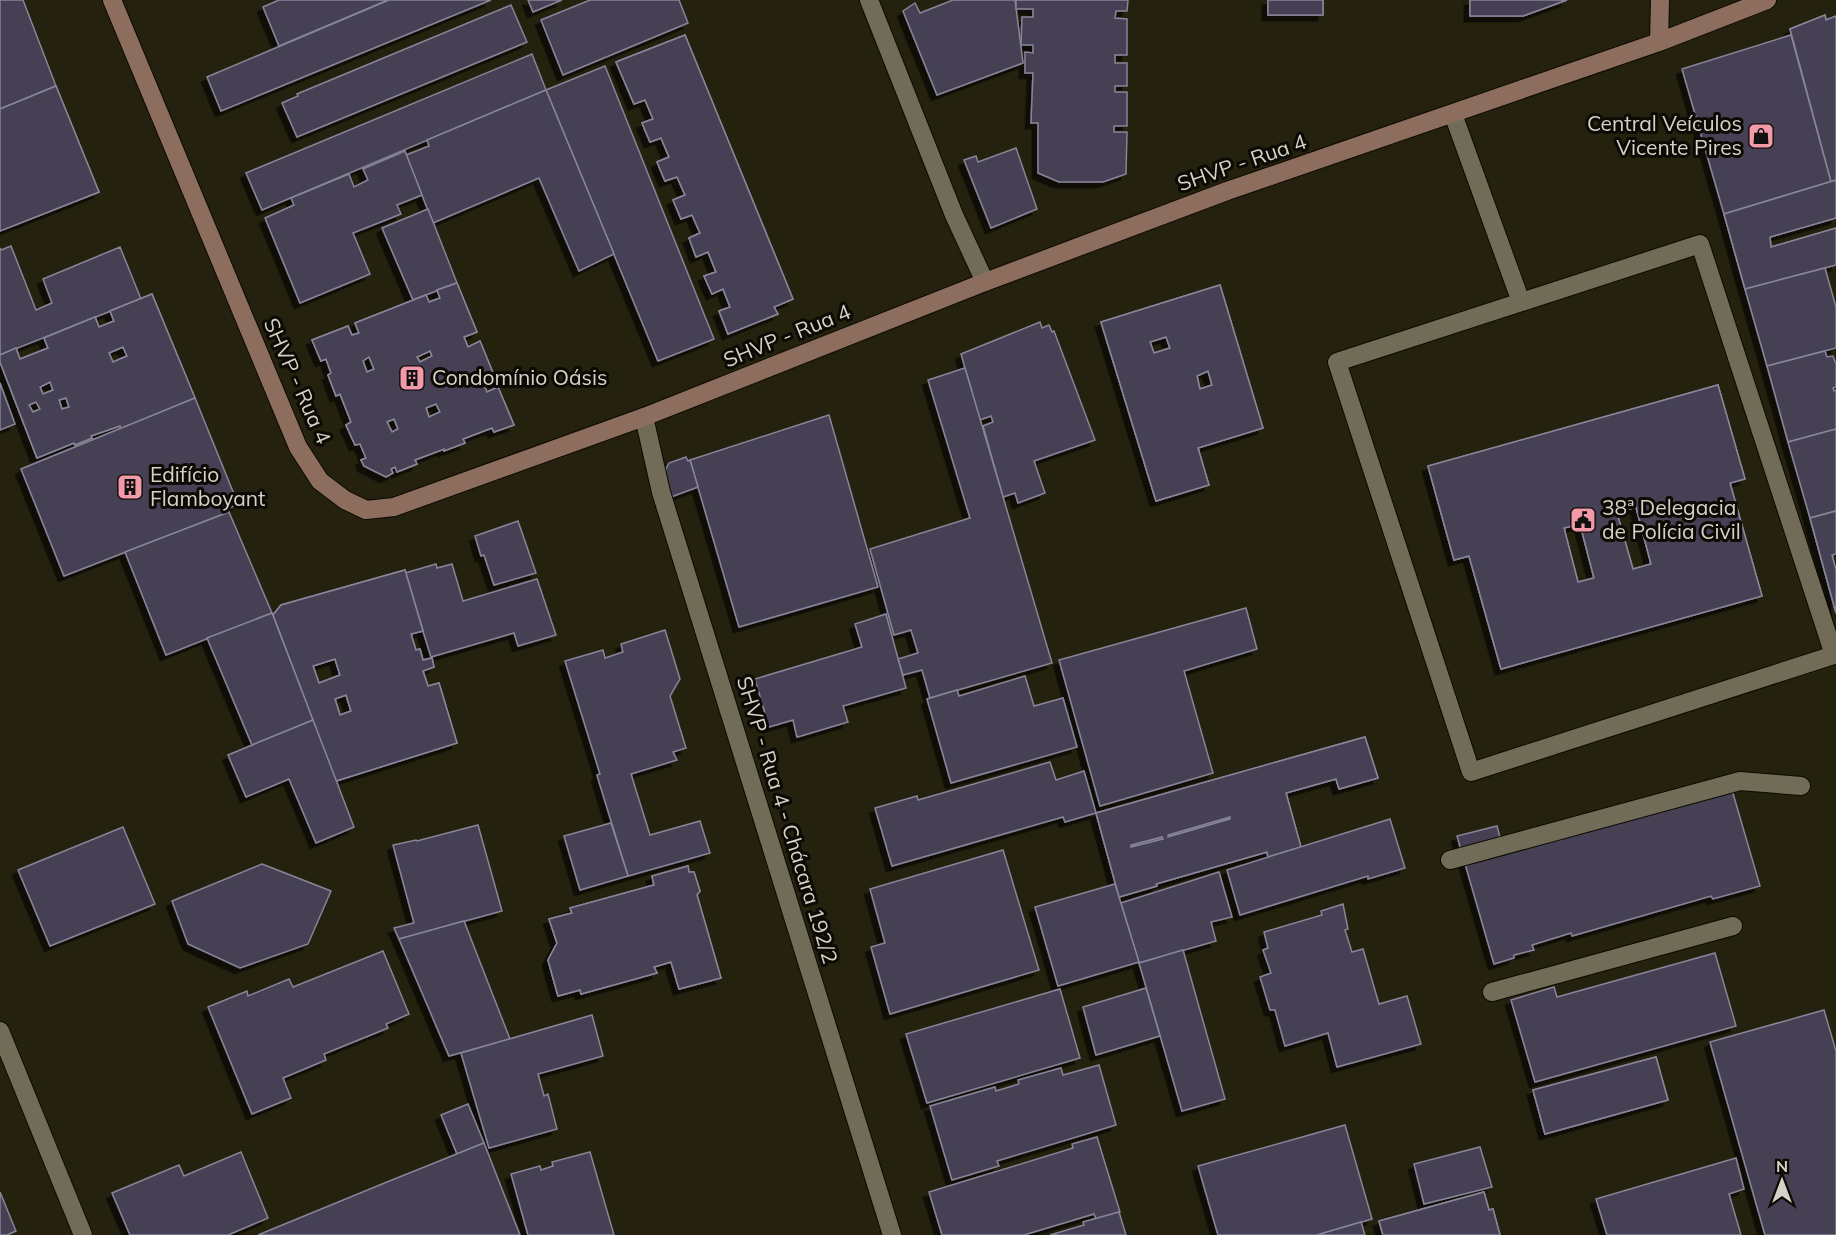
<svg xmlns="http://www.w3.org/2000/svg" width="1836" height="1235" font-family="Mulish,sans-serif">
	<defs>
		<filter id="shadow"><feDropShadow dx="-5.5" dy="5.5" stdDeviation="0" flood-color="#0009"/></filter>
	</defs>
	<rect width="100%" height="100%" fill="#24210e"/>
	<g fill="#443f52" stroke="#898499" stroke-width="1.5" fill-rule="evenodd" filter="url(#shadow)">
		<path d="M0 0H23L56 86 0 109Z"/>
		<path d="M279 0H388L279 46 263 7Z"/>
		<path d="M389 0H491L221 111 207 77Z"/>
		<path d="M528 0H562L533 12Z"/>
		<path d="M590 0H679L688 23 563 75 541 20Z"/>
		<path d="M953 0H1015L1023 63 937 95 903 11 915 3 920 13Z"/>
		<path d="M1016 0H1128L1127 11H1116L1115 18 1127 19V55H1115V63H1127V86H1115V92H1127V126H1114V132H1127L1126 174 1103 182H1059L1038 173V123H1031L1033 73H1025V52L1033 53V45H1021L1022 17H1033V9H1016Z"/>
		<rect x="1268" y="0" width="55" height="15"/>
		<rect x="1268" y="0" width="55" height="15"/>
		<path d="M1470 0H1567L1523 16H1470Z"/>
		<path d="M1470 0H1567L1523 16H1470Z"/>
		<path d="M511 5 527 42 297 137 282 103 298 96 297 94Z"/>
		<path d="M1825 15 1826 20 1836 16V180L1831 182 1790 29Z"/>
		<path d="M1825 15 1826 20 1836 16V180L1831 182 1790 29Z"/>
		<path d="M685 35 793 299 774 307 778 314 728 334 719 311 730 307 723 289 712 294 704 276 716 272 708 252 696 257 689 238 700 233 692 215 681 219 673 200 685 195 677 177 665 181 657 162 669 157 661 138 650 142 642 123 653 119 645 100 634 104 616 62Z"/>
		<path d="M685 35 793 299 774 307 778 314 728 334 719 311 730 307 723 289 712 294 704 276 716 272 708 252 696 257 689 238 700 233 692 215 681 219 673 200 685 195 677 177 665 181 657 162 669 157 661 138 650 142 642 123 653 119 645 100 634 104 616 62Z"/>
		<path d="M1791 35 1831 182 1724 214 1682 69Z"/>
		<path d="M532 54 546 90 262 210 246 173Z"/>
		<path d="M605 66 714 339 658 361 546 90Z"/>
		<path d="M56 86 99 192 0 231V109Z"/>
		<path d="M56 86 99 192 0 231V109Z"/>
		<path d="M546 90 614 254 579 271 539 178 433 223 406 155 429 146 427 140Z"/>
		<path d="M1016 148 1037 209 991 228 964 160 976 156 978 162Z"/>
		<path d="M405 151 422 195 397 205 401 214 353 233 370 274 300 303 265 218 294 205 291 198 349 174 354 187 368 180 363 169Z"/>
		<path d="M1836 180V218L1770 237 1771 247 1836 228V265L1745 289 1724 214Z"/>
		<path d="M1836 180V218L1770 237 1771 247 1836 228V265L1745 289 1724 214Z"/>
		<path d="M428 209 457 283 413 300 382 228Z"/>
		<path d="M11 246 36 310 52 303 43 279 120 247 141 299 0 355V248L1 250Z"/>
		<path d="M1825 268 1836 307V348L1767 366 1745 289Z"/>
		<path d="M457 283 477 332 464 337 468 347 480 341 496 380 484 385 487 392 498 387 514 425 494 432 492 428 463 439 465 443 444 451V449L415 460 417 464 397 472 395 467 391 469 393 473 386 477 364 466 361 460 366 458 360 444 355 445 346 425 351 422 340 394 336 396 328 375 331 373 326 359 321 361 312 340 348 326 352 335 359 333 355 323 426 295 429 302 440 298 437 290ZM430 351 432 356 420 362 417 357ZM369 357 374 369 367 372 363 361ZM436 404 440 412 429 417 426 408ZM394 419 398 429 392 432 387 422Z"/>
		<path d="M457 283 477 332 464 337 468 347 480 341 496 380 484 385 487 392 498 387 514 425 494 432 492 428 463 439 465 443 444 451V449L415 460 417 464 397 472 395 467 391 469 393 473 386 477 364 466 361 460 366 458 360 444 355 445 346 425 351 422 340 394 336 396 328 375 331 373 326 359 321 361 312 340 348 326 352 335 359 333 355 323 426 295 429 302 440 298 437 290ZM430 351 432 356 420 362 417 357ZM369 357 374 369 367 372 363 361ZM436 404 440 412 429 417 426 408ZM394 419 398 429 392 432 387 422Z"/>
		<path d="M1220 285 1263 428 1198 448 1209 485 1156 501 1101 322ZM1166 337 1170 348 1154 353 1150 342ZM1208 371 1212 385 1200 389 1197 376Z"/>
		<path d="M1220 285 1263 428 1198 448 1209 485 1156 501 1101 322ZM1166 337 1170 348 1154 353 1150 342ZM1208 371 1212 385 1200 389 1197 376Z"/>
		<path d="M152 294 195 398 121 429 120 426 91 436 92 438 75 445 74 443 37 458 0 362V355L16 348 20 359 48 348 44 338 95 317 99 327 114 321 110 311ZM123 347 127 356 113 362 109 353ZM50 382 53 390 43 394 40 387ZM66 398 69 407 62 409 59 400ZM36 402 40 409 33 412 29 405Z"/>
		<path d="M152 294 195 398 121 429 120 426 91 436 92 438 75 445 74 443 37 458 0 362V355L16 348 20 359 48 348 44 338 95 317 99 327 114 321 110 311ZM123 347 127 356 113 362 109 353ZM50 382 53 390 43 394 40 387ZM66 398 69 407 62 409 59 400ZM36 402 40 409 33 412 29 405Z"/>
		<path d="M1040 322 1042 328 1049 325 1052 332 1054 331 1095 440 1034 461 1045 493 1018 503 1015 493 1003 497 983 426 993 422 991 416 980 420 961 354Z"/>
		<path d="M1825 351 1827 357 1833 356 1836 364V387L1833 388 1834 391 1836 390V429L1788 442 1767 366Z"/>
		<path d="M965 368 1052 663 930 698 922 670 903 675 898 659 918 653 911 630 894 635 870 549 970 518 928 380Z"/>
		<path d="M0 383 15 424 0 430Z"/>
		<path d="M1718 385 1745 479 1730 483 1762 596 1501 669 1469 556 1454 560 1428 466ZM1636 507 1651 564 1633 569 1617 513ZM1580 524 1594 578 1578 582 1564 528Z"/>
		<path d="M1718 385 1745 479 1730 483 1762 596 1501 669 1469 556 1454 560 1428 466ZM1636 507 1651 564 1633 569 1617 513ZM1580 524 1594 578 1578 582 1564 528Z"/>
		<path d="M195 398 238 504 228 509 229 512 64 576 21 469Z"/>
		<path d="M829 415 878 587 739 627 690 460Z"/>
		<path d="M1836 429V511L1810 518 1788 442Z"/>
		<path d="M686 457 688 461 690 460 698 487 671 497 663 475 669 463Z"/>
		<path d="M1836 511V554L1832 555 1836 570V613L1810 518Z"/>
		<path d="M1836 511V554L1832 555 1836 570V613L1810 518Z"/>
		<path d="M229 512 272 613 166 655 125 552Z"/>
		<path d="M518 521 536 573 494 585 484 555 481 556 475 536Z"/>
		<path d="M436 564 437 568 452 564 463 601 537 579 556 635 518 646 514 633 431 657 405 573Z"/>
		<path d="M405 570 423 631 411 634 416 650 420 649 423 660 432 658 434 667 423 671 428 686 439 683 457 743 336 781 273 615 281 605ZM335 659 340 675 319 683 313 666ZM346 695 351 711 340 715 335 699Z"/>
		<path d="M405 570 423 631 411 634 416 650 420 649 423 660 432 658 434 667 423 671 428 686 439 683 457 743 336 781 273 615 281 605ZM335 659 340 675 319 683 313 666ZM346 695 351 711 340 715 335 699Z"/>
		<path d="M1246 608 1257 649 1184 671 1213 773 1100 806 1059 660Z"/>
		<path d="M272 613 313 720 252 745 207 638Z"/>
		<path d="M886 614 906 688 843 706 848 722 801 736 797 737 793 720 769 727 755 679 862 647 855 624Z"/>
		<path d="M665 630 680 679 670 696 686 748 673 752 677 760 631 774 650 835 700 821 710 853 628 876 599 782 597 775 600 774 565 661 603 650 605 658 623 652 621 644Z"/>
		<path d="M1025 676 1034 706 1063 698 1077 747 951 783 927 699 957 690 959 696Z"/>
		<path d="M313 720 354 827 316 843 289 779 246 797 228 755Z"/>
		<path d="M1365 737 1378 778 1339 789 1336 779 1286 793 1301 847 1268 857 1267 852 1156 884 1157 886 1119 897 1096 813ZM1230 817V819L1168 837V835ZM1162 837 1163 839 1131 847V845Z"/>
		<path d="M1365 737 1378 778 1339 789 1336 779 1286 793 1301 847 1268 857 1267 852 1156 884 1157 886 1119 897 1096 813ZM1230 817V819L1168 837V835ZM1162 837 1163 839 1131 847V845Z"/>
		<path d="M1050 762 1056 780 1084 771 1096 813 1065 822 1063 817 892 866 875 808 917 796 918 800Z"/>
		<path d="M1732 790 1760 886 1713 899 1711 896 1572 936 1571 933 1532 945 1534 950 1514 955V958L1494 964 1457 836 1497 826 1504 853Z"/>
		<path d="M1390 819 1405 868 1368 879V876L1240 915 1227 870Z"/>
		<path d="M611 823 628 876 580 890 564 836Z"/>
		<path d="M478 825 502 911 399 939 394 928 414 923 393 845 416 840 417 841Z"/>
		<path d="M123 827 155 904 50 946 18 870Z"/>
		<path d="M1003 850 1039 970 890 1014 871 947 885 943 870 889Z"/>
		<path d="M262 864 331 891 308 944 240 968 188 944 172 901Z"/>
		<path d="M688 866 689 872H694L700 891 697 895 721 978 679 989 671 962 654 967 657 973 581 994 580 990 558 996 548 960 557 943 549 919 572 913 570 908 654 885 652 876Z"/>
		<path d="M688 866 689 872H694L700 891 697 895 721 978 679 989 671 962 654 967 657 973 581 994 580 990 558 996 548 960 557 943 549 919 572 913 570 908 654 885 652 876Z"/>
		<path d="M1219 872 1232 917 1211 922 1216 941 1139 963 1121 903Z"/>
		<path d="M1115 884 1139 962 1058 986 1035 907Z"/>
		<path d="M1343 904 1348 929 1345 930 1352 952 1363 949 1379 1004 1407 996 1421 1044 1337 1067 1328 1033 1285 1046 1275 1010H1270L1260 977 1271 973 1263 950 1268 948 1264 932 1322 915 1321 911Z"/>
		<path d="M464 921 510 1039 449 1056 399 939Z"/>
		<path d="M1183 950 1225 1099 1182 1111 1139 963Z"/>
		<path d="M383 951 409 1014 386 1024 388 1028 324 1054 326 1060 283 1078 291 1098 252 1114 208 1007 247 991 248 996 289 979 293 987Z"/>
		<path d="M1715 953 1736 1026 1535 1082 1511 1000 1554 987 1557 997Z"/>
		<path d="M1146 988 1160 1036 1096 1055 1083 1007Z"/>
		<path d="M1060 989 1080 1058 927 1103 906 1034Z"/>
		<path d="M1824 1010 1836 1051V1235H1765L1710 1042Z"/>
		<path d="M592 1015 603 1056 538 1074 544 1096 548 1094 557 1129 489 1148 461 1053Z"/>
		<path d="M1656 1057 1668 1100 1545 1134 1533 1090Z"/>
		<path d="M1656 1057 1668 1100 1545 1134 1533 1090Z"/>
		<path d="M1099 1065 1116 1125 997 1161 999 1166 952 1180 930 1106 995 1087 996 1091 1019 1084 1018 1080 1061 1068 1063 1075Z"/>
		<path d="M468 1104 484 1143 457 1154 441 1115Z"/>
		<path d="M1345 1125 1372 1219 1317 1235H1218L1198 1166Z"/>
		<path d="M1097 1137 1120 1212 1096 1219 1094 1214 1024 1235H942L929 1192 1073 1148 1072 1144Z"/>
		<path d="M484 1143 520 1235H258L387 1182Z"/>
		<path d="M1480 1147 1492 1187 1424 1204 1414 1164Z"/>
		<path d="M241 1152 268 1218 228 1235H130L112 1193 179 1165 184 1176Z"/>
		<path d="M590 1152 614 1235H528L511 1174 540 1166 541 1170 553 1166 552 1162Z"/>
		<path d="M1736 1158 1744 1189 1729 1194 1741 1235H1607L1596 1199Z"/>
		<path d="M0 1192 16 1231 7 1235H0Z"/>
		<path d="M1484 1192 1489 1210 1493 1209 1500 1235H1383L1379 1221Z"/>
		<path d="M1484 1192 1489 1210 1493 1209 1500 1235H1383L1379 1221Z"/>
		<path d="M1119 1212 1126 1235H1050L1084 1225 1083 1222Z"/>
		<path d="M1361 1222 1365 1235H1317Z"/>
	</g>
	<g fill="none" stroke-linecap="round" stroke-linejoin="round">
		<g stroke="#0d0a00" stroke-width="20">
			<g id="lane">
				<path d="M1453 114 1521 302"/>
				<path d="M1700 244 1834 655 1471 772 1337 362Z"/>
				<path d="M1450 860 1740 781 1801 786"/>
				<path d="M1492 992 1733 926"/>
			</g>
		</g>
		<g stroke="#0d0a00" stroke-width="20">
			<g id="street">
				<path d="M869 0 954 215 985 282"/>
				<path d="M644 417 661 492 892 1235"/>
				<path d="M0 1031 83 1235"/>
			</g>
		</g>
		<g stroke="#0d0a00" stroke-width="20">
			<g id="secondary">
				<path d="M112 0 298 447 320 481 345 500 366 510 394 507 644 417 985 282 1227 191 1659 42 1767 0"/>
				<path d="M1659 42 1660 0"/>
			</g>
		</g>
		<use href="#lane" stroke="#706c57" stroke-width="18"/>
		<use href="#street" stroke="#706c57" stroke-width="18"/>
		<use href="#secondary" stroke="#8d6d5e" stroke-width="18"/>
	</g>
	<defs>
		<g id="shop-square" transform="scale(1.35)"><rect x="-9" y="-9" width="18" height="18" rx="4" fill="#f39aaa" stroke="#0c0a04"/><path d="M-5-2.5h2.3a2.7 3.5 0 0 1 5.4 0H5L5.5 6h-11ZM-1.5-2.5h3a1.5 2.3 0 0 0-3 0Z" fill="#111"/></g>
		<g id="building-square" transform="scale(1.35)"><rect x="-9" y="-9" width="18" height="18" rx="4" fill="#f39aaa" stroke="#0c0a04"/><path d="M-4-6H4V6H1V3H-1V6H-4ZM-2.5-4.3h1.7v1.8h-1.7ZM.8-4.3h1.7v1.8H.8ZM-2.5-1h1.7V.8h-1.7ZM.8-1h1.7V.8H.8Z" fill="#111"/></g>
		<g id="civic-square" transform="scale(1.35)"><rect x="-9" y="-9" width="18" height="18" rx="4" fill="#f39aaa" stroke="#0c0a04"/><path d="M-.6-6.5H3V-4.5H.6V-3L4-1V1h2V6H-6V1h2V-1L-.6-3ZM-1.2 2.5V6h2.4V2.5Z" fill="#111"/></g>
	</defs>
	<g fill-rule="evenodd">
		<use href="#shop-square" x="1761" y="136"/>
		<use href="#building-square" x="412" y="378"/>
		<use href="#building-square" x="130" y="487"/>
		<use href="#civic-square" x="1583" y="520"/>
	</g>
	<g text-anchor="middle" stroke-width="6" stroke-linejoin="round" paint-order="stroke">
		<g font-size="21" fill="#d5d3c7" stroke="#0c0a04" text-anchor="start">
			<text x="1742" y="131" text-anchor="end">Central Veículos<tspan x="1742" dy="24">Vicente Pires</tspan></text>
			<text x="432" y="385">Condomínio Oásis</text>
			<text x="150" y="482">Edifício<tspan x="150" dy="24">Flamboyant</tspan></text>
			<text x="1602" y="515">38ª Delegacia<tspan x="1602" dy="24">de Polícia Civil</tspan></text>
		</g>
		<g font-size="21" fill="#d5d3c7" stroke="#0c0a04">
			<text transform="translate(1242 163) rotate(-19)" y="7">SHVP - Rua 4</text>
			<text transform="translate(787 336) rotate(-22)" y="7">SHVP - Rua 4</text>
			<text transform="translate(297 381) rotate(66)" y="7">SHVP - Rua 4</text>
			<text transform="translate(787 820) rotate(73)" y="7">SHVP - Rua 4 - Chácara 192/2</text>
		</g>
	</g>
	<g transform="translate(1782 1181)" stroke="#0c0a04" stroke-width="4.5" paint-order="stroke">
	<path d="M0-4.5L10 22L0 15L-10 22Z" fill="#d5d3c7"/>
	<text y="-9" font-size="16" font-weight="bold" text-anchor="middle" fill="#d5d3c7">N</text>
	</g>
</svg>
